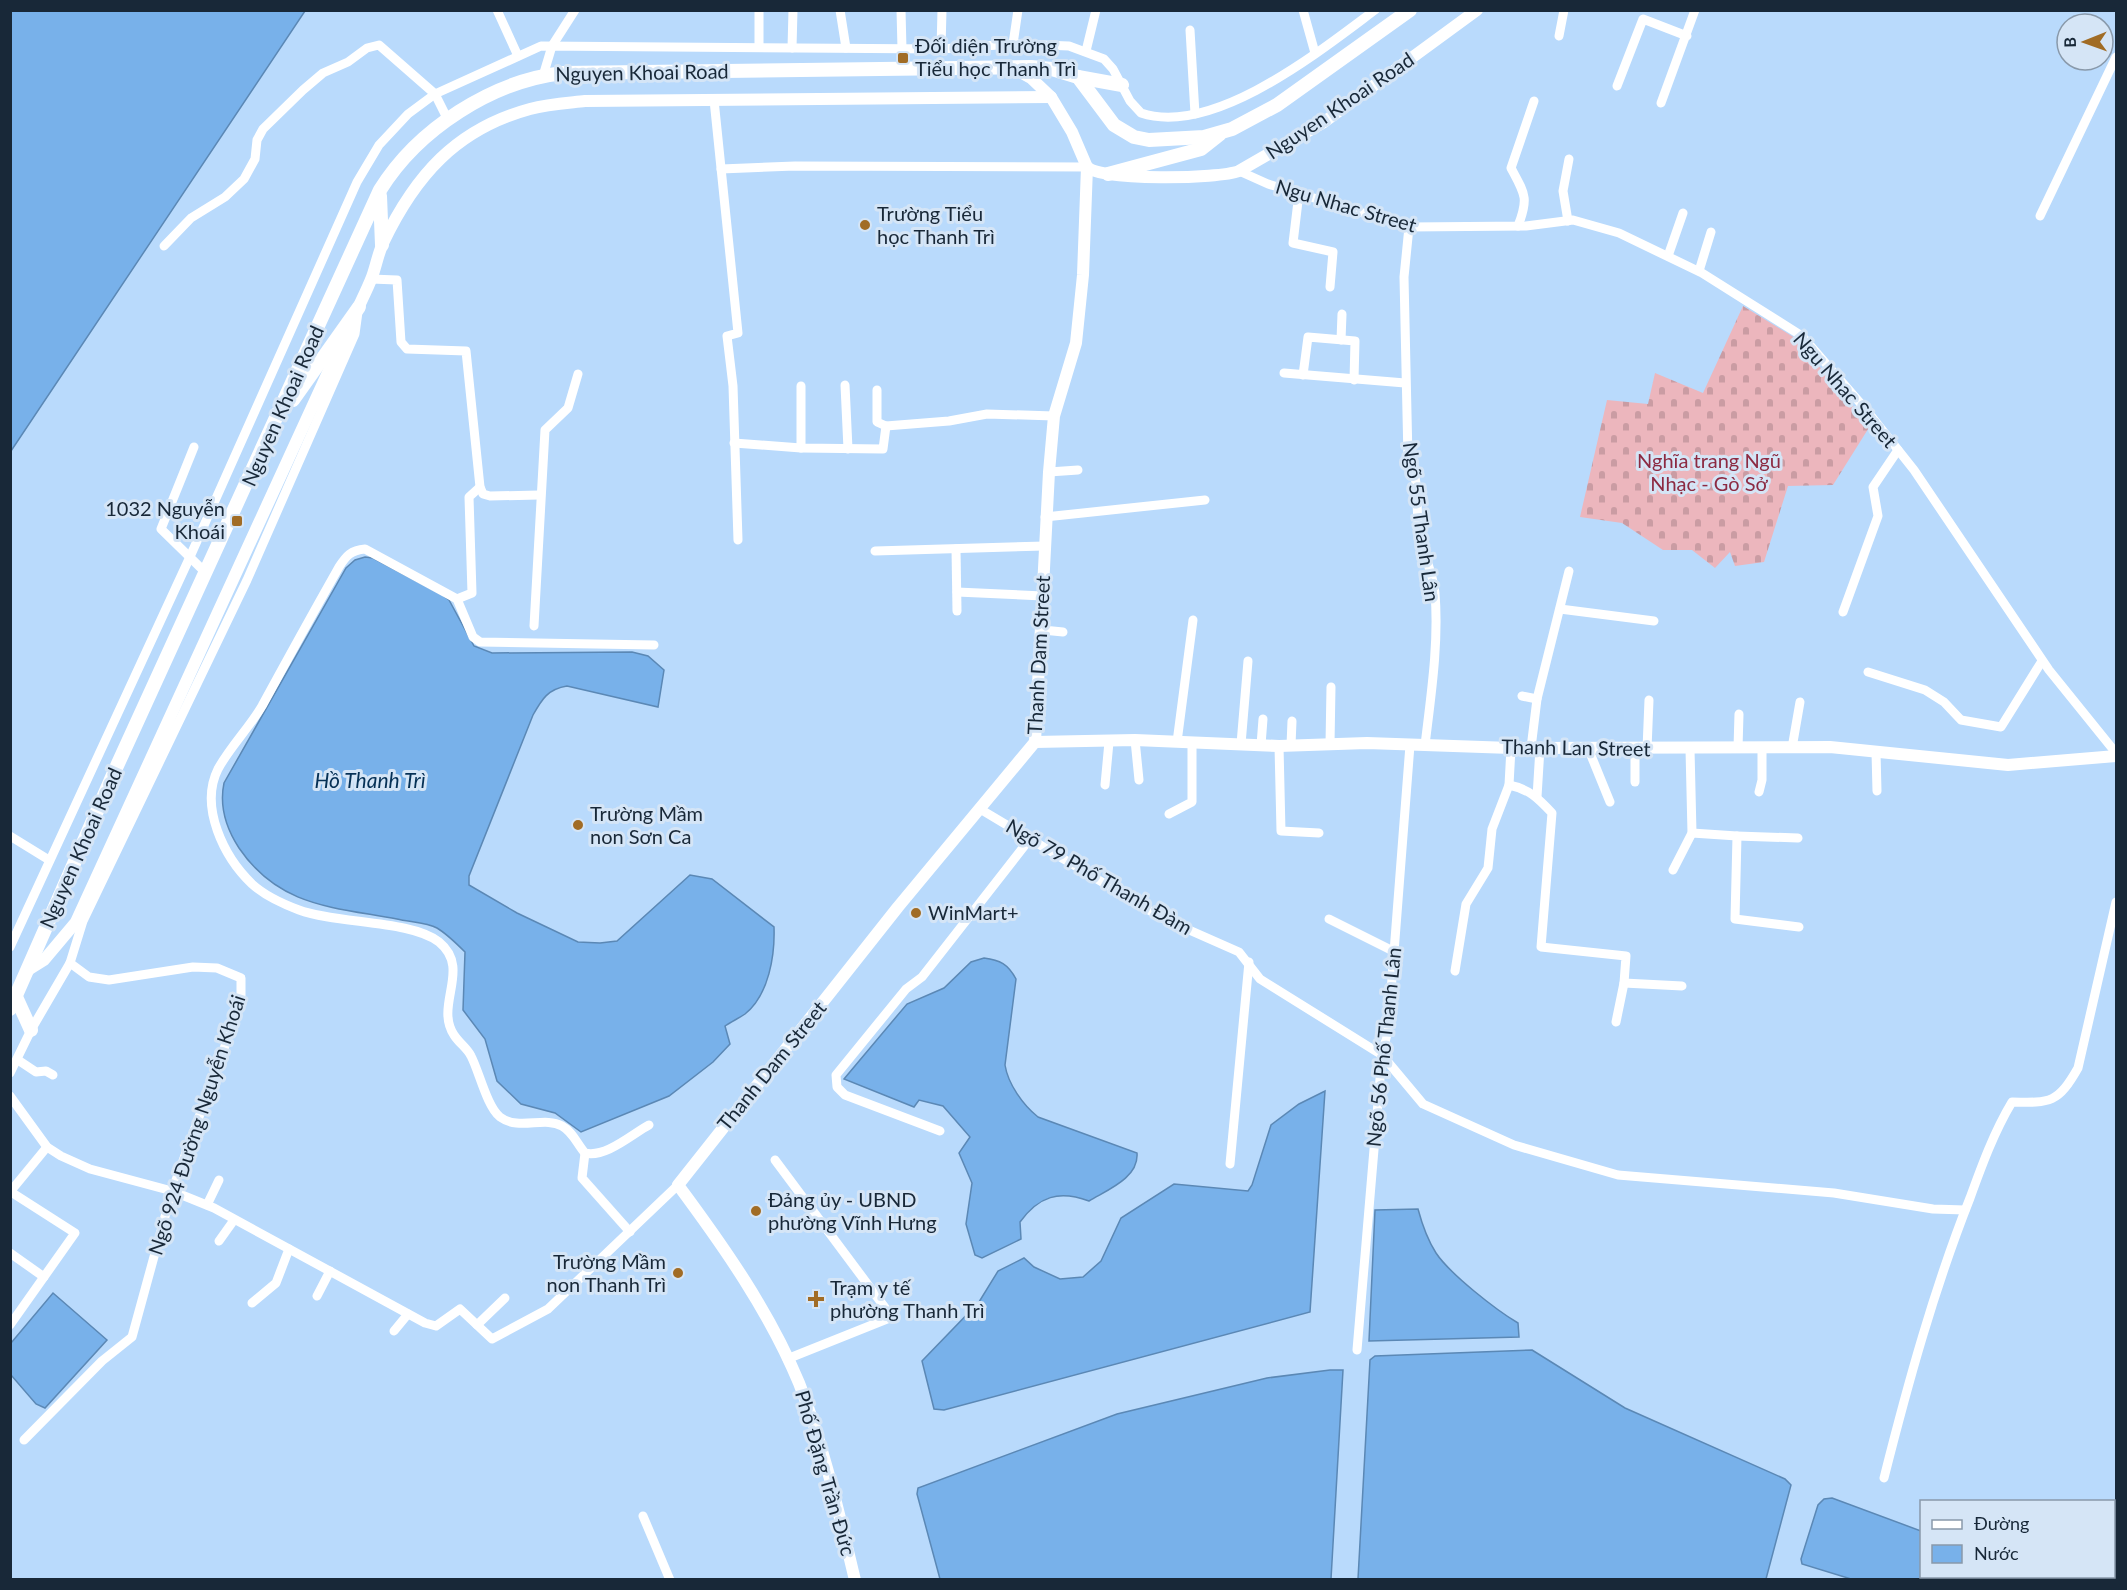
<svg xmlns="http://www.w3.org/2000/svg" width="2127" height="1590" font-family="Lato,sans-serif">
	<defs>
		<pattern id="cemetery-stones" width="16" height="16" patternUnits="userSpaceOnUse" patternTransform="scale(1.5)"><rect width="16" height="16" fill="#ecb6bd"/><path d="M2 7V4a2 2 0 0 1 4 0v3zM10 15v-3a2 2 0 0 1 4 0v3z" fill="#ca9ca3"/></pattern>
	</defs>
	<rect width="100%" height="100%" fill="#b9dafc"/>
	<path fill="url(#cemetery-stones)" d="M1743 306 1795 338 1870 426 1833 485 1788 486 1764 562 1735 566 1730 552 1715 568 1692 550H1663L1622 523 1580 517 1607 400 1648 404 1655 373 1703 393Z"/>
	<g fill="#78b1ea" stroke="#5b88b5" stroke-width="1.5">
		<path d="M11 10 305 11 11 451 10 11Z"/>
		<path d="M365 557 373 558 441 594 449 600 474 646 492 653 632 652 648 656 664 670 658 707 567 686C548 689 542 699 533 715L469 876V885L517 913 578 942 600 943 617 941 690 875 712 879 774 927C775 955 769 995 745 1014 739 1018 731 1022 725 1026L730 1044 713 1062 669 1096 581 1132 555 1113 521 1104 497 1081 485 1039 463 1010 465 952C457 944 447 934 437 928 427 922 409 922 397 919 333 907 279 907 239 848 226 828 219 807 224 783L346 568 355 560Z"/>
		<path d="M984 958C1000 960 1008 964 1016 979L1005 1065C1008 1084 1023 1105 1038 1117L1137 1153C1139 1178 1107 1190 1089 1201 1059 1190 1039 1196 1020 1222L1021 1239 982 1258 975 1255 966 1224 972 1183 959 1153 970 1137 943 1106 919 1100 914 1107 844 1079 907 1004 944 988 971 962Z"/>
		<path d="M1325 1091 1310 1312 944 1410 934 1409 922 1361 979 1302 998 1271 1024 1258 1034 1267 1060 1279 1083 1277 1101 1261 1121 1218 1174 1184 1248 1191 1252 1185 1271 1125 1299 1104Z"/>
		<path d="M1418 1209C1422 1224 1427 1239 1436 1253 1450 1274 1496 1310 1518 1323L1519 1337 1369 1341 1375 1210Z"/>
		<path d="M53 1293 107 1340 45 1408 36 1404 11 1375V1343Z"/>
		<path d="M1532 1350 1625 1408 1785 1479 1791 1485 1766 1579H1358L1370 1360 1375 1356Z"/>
		<path d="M1330 1370H1343L1331 1579H940L917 1494 918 1488 1117 1414 1267 1378Z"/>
		<path d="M1832 1498 1921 1531 1922 1576 1926 1577 1925 1579H1851L1802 1564 1801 1559 1818 1505 1824 1499Z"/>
	</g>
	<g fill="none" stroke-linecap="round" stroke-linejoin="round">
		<g stroke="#fff" stroke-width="9">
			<path d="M497 10 518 56"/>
			<path d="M840 10 846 48"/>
			<path d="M901 10 902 49"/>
			<path d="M1303 10 1315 53"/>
			<path d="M1190 30 1195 114"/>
			<path d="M1559 36 1564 10"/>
			<path d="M1013 44 1018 10"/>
			<path d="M759 47V10"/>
			<path d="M792 48 793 10"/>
			<path d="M941 49 942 10"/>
			<path d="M1086 51 1096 10"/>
			<path d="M543 76 552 46 575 10"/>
			<path d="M1617 86 1643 19 1687 36"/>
			<path d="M714 100 738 333 727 336 733 386 738 540"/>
			<path d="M1661 103 1695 10"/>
			<path d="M721 169 795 166 1087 167"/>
			<path d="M1239 171 1268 184 1409 227 1526 226 1573 220 1619 233 1702 273 1802 336 1868 412 1914 470 2049 670 2116 753"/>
			<path d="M1299 193 1293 243 1333 252 1330 287"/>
			<path d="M2040 216 2116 57"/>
			<path d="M1568 221 1563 191 1569 159"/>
			<path d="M1518 226C1529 198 1525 194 1511 168L1534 101"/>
			<path d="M1409 227 1404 277 1408 459C1421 480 1415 507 1419 531 1422 552 1433 572 1435 593 1439 643 1431 695 1425 745"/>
			<path d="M164 246 191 218 225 197 244 179 255 159 257 140 263 129 303 90 323 73 348 62 367 48 379 45 435 94 447 118"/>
			<path d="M1668 256 1683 213"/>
			<path d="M1699 271 1711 232"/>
			<path d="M371 279 397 280 401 342 407 349 466 351 480 487 483 494 490 496 539 495"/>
			<path d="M1341 340 1342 314"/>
			<path d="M1284 373 1405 383"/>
			<path d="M1303 375 1308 337 1355 341 1354 380"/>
			<path d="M845 385 848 449"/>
			<path d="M801 386V448"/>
			<path d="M877 390V422L886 426 949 421 987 414 1054 416"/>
			<path d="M734 443 801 448 883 449 886 426"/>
			<path d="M194 447 161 529 206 573"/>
			<path d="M1049 472 1078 470"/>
			<path d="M1045 517 1205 500"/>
			<path d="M956 549 957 611"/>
			<path d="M875 551 1045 546"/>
			<path d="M957 592 1043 596"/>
			<path d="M457 599 472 593 469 497 480 487"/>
			<path d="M1560 609 1654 621"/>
			<path d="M1843 612 1878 516 1873 487 1898 450"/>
			<path d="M534 626 545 430 568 408 578 374"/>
			<path d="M1043 630 1063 632"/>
			<path d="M1868 672 1925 690 1944 702 1961 720 2001 727 2042 661"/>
			<path d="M1522 696 1537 699 1531 748"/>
			<path d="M1537 699 1569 571"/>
			<path d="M1135 740 1139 780"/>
			<path d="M1177 742 1193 620"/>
			<path d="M1241 744 1248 661"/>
			<path d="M1330 744 1331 687"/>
			<path d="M1261 745 1263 719"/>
			<path d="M1291 745 1292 721"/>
			<path d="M1279 746 1281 831 1319 833"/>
			<path d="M1588 748 1610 802"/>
			<path d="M1738 748 1739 714"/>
			<path d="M1792 748 1800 702"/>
			<path d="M1635 749V782"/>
			<path d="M1647 749 1649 700"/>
			<path d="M1876 752 1877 791"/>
			<path d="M1105 785 1109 742"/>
			<path d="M1509 785C1529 789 1538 798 1552 813L1541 947 1626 956 1624 983 1682 986"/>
			<path d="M1759 792 1762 780V748"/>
			<path d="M1537 797 1540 748"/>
			<path d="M980 809 1162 918 1239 952 1260 979 1382 1055 1423 1104 1514 1145 1618 1175 1834 1193 1933 1209 1965 1210"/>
			<path d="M1169 814 1192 802V743"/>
			<path d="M1692 833 1737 836 1735 919 1799 927"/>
			<path d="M10 836 49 860"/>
			<path d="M1737 836 1798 838"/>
			<path d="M1673 870 1692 833 1690 749"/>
			<path d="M1329 919 1395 952"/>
			<path d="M10 947 189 559 357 182 379 145 408 114 435 94 541 46 941 49 1013 44 1069 46 1104 59 1113 69 1130 101 1141 113C1213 137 1320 51 1375 10"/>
			<path d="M1455 971 1466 904 1488 868 1492 829 1509 785 1511 748"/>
			<path d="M1616 1022 1624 983"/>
			<path d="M18 1060 36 1072 46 1071 53 1075"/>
			<path d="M10 1073 31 1030 70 963 83 921 247 580 355 334 358 312"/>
			<path d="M10 1096 47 1147 61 1156 90 1169 172 1191 214 1208 425 1323 436 1326 460 1309 492 1339 548 1309 678 1185"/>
			<path d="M649 1125C632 1134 606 1158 585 1153 577 1144 573 1132 562 1126 544 1116 519 1131 500 1117 487 1107 479 1071 471 1056 467 1048 459 1043 454 1035 434 1005 472 969 439 942 411 920 337 924 299 910 283 904 264 895 252 884 224 857 199 807 218 769 230 747 249 728 262 706 287 660 313 613 339 567 346 556 351 550 365 549L457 599 473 637 480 642 654 645"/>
			<path d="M940 1131 845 1095 837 1087 836 1075 906 989 922 977 1029 840"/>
			<path d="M585 1153 582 1178 630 1232"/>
			<path d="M775 1160 892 1317 787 1359"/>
			<path d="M1230 1164 1249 962"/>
			<path d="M10 1192 47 1147"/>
			<path d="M207 1205 219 1180"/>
			<path d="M219 1241 234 1220"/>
			<path d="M10 1253 44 1277"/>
			<path d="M317 1296 330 1271"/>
			<path d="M252 1303 276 1283 289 1249"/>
			<path d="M10 1325 75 1233 11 1192"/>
			<path d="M477 1325 505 1298"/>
			<path d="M394 1331 408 1314"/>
			<path d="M1357 1350 1382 1055 1388 1030 1410 745"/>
			<path d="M24 1440 102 1361 132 1337 172 1191 241 1002V978L217 968 193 967 109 980 89 977 70 963"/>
			<path d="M1884 1478C1908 1383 1934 1289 1970 1198 1982 1165 1994 1132 2012 1102 2051 1103 2058 1103 2078 1068L2116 902"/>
			<path d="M643 1516 670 1580"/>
		</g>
		<g stroke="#fff" stroke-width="12">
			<path d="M1087 167C1101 181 1219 179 1239 171L1324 122 1477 10"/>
			<path d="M355 315C360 303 367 290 372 277 376 266 378 254 383 243 415 176 456 129 530 109 548 104 567 103 585 101L1051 97"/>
			<path d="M1035 742 1135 740 1279 746 1367 743 1511 748 1830 747 2008 765 2116 756"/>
			<path d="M28 970 44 960 76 922 347 331"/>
			<path d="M855 1580C839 1514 824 1446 799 1383 769 1311 724 1247 678 1185L898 907 1035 742 1049 472 1054 416 1076 343 1083 275 1087 167 1072 132 1051 97 1031 78 1013 68"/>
		</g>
		<g stroke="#fff" stroke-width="14">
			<path d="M1078 77 1122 85"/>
			<path d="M1108 174 1201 149 1220 134"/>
			<path d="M380 196 382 245"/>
			<path d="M293 400 359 307"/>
			<path d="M16 997 31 1030"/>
			<path d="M10 1009 116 768 380 190C418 129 492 81 563 73L1031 67 1052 69 1078 77 1114 125 1134 137 1149 140 1204 137 1232 129 1277 105 1410 10"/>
		</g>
	</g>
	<g fill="#a16c25" stroke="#d5e5f6" stroke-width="2">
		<rect x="897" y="52" width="12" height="12" rx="3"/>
		<circle cx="865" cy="225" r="6"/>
		<rect x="231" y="515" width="12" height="12" rx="3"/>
		<circle cx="578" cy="825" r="6"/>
		<circle cx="916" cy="913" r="6"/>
		<circle cx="756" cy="1211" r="6"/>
		<circle cx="678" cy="1273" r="6"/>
		<path d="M813 1290h6v6h6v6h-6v6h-6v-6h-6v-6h6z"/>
	</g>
	<g text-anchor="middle" stroke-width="6" stroke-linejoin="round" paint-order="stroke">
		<g font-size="20" fill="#182838" stroke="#d5e5f6" text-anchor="start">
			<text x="915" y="53">Đối diện Trường<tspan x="915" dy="23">Tiểu học Thanh Trì</tspan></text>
			<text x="877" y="221">Trường Tiểu<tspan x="877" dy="23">học Thanh Trì</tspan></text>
			<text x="225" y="516" text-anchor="end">1032 Nguyễn<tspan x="225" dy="23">Khoái</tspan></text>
			<text x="590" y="821">Trường Mầm<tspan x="590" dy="23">non Sơn Ca</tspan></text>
			<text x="928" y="920">WinMart+</text>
			<text x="768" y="1207">Đảng ủy - UBND<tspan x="768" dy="23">phường Vĩnh Hưng</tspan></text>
			<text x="666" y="1269" text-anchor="end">Trường Mầm<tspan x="666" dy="23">non Thanh Trì</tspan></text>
			<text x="830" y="1295">Trạm y tế<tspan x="830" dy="23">phường Thanh Trì</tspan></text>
		</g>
		<g font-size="20" fill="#182838" stroke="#d5e5f6">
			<text transform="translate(642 73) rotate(-1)" y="7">Nguyen Khoai Road</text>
			<text transform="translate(1340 106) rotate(-34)" y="7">Nguyen Khoai Road</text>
			<text transform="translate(1346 206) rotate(16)" y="7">Ngu Nhac Street</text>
			<text transform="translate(1845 390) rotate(49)" y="7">Ngu Nhac Street</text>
			<text transform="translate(283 406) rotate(-66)" y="7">Nguyen Khoai Road</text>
			<text transform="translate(1421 522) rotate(82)" y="7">Ngõ 55 Thanh Lân</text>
			<text transform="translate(1039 655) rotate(-87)" y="7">Thanh Dam Street</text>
			<text transform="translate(1576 748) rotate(1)" y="7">Thanh Lan Street</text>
			<text transform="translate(81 848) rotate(-66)" y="7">Nguyen Khoai Road</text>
			<text transform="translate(1099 877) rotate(30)" y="7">Ngõ 79 Phố Thanh Đàm</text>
			<text transform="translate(1384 1047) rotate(-84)" y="7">Ngõ 56 Phố Thanh Lân</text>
			<text transform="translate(772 1066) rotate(-51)" y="7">Thanh Dam Street</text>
			<text transform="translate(197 1125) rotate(-72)" y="7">Ngõ 924 Đường Nguyễn Khoái</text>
			<text transform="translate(825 1473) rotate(74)" y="7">Phố Đặng Trần Đức</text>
		</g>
		<g font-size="20" fill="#8c2a42" stroke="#d5e5f6">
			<text x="1709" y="468">Nghĩa trang Ngũ<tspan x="1709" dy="23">Nhạc - Gò Sở</tspan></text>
		</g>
		<g font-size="21" font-style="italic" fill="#063156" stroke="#d5e5f6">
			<text x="370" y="788">Hồ Thanh Trì</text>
		</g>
	</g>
	<rect width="2127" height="1590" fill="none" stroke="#182838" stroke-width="24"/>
	<rect x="1920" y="1500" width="195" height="78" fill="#d5e5f6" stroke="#8999aa" stroke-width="1.5"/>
	<rect x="1932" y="1520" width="30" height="9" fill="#ffffff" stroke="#8999aa" stroke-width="1.5"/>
	<text x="1974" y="1530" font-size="18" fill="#182838">Đường</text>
	<rect x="1932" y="1545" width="30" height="18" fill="#78b1ea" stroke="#8999aa" stroke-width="1.5"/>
	<text x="1974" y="1560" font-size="18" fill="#182838">Nước</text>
	<g transform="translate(2085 42) rotate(269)"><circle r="28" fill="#d5e5f6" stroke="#8999aa" stroke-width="1.5"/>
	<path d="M0-4.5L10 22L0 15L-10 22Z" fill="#a16c25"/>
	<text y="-9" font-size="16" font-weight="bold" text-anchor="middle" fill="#182838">B</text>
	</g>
</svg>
